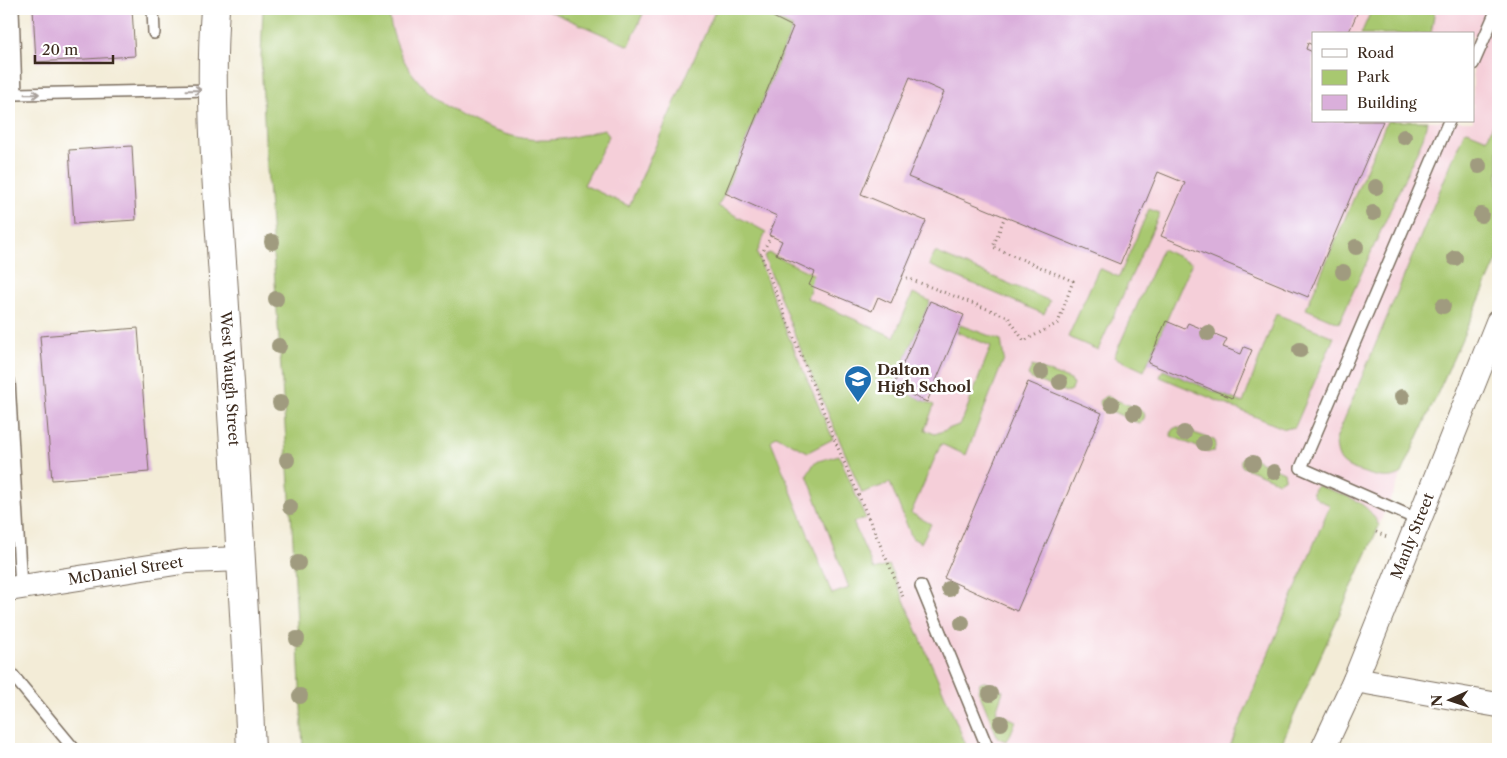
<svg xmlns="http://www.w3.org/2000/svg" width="1507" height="758" font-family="'Libre Caslon Text',serif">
	<rect width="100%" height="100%" fill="#fff"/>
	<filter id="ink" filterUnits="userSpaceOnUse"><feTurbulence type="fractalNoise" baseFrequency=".02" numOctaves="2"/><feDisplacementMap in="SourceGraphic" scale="10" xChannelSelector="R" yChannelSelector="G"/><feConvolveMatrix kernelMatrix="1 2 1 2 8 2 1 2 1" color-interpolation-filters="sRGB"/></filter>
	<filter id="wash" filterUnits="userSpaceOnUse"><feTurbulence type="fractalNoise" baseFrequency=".0096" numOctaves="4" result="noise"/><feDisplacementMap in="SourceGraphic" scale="20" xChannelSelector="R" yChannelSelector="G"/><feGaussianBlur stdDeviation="1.12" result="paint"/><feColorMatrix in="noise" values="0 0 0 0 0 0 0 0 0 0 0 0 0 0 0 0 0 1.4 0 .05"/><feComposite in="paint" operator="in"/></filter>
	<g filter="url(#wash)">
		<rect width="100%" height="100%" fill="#f3ecd7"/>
		<path fill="#f5cfd9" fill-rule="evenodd" d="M263 9H1498V258L1279 749H303L293 541 265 139 261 57ZM1313 34H1473V121H1313Z"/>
		<g fill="#a8c870" stroke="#727947">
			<path d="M263 9H388C391 31 398 54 412 73 439 110 494 138 540 140 561 141 583 135 604 129L609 136 584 185 629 206 716 9H774L771 16 793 27 725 193 718 206 766 232 757 253 781 319 833 439 808 452 776 436 771 441 832 594 849 588 807 475 815 462 839 455 866 519 853 522 874 570 889 565 967 747 963 749H303L293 541 265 139 261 57Z"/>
			<path d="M545 9H645L629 46Z"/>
			<path d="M1372 9H1435L1431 34H1361Z"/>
			<path d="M1498 113V258L1402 473C1388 482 1371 475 1356 470 1351 468 1346 466 1342 462 1337 456 1336 447 1336 439L1465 130 1487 139Z"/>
			<path d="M1387 121H1427L1423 138 1339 323 1306 309Z"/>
			<path d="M1149 209 1160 213 1098 350 1068 337 1099 268 1119 277Z"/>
			<path d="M1162 249 1192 263 1144 371 1114 357Z"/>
			<path d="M935 252 1050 301 1044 314 929 265Z"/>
			<path d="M769 253 815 275 807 298 894 337 913 293 930 301 893 387 934 405 925 430 935 434 961 424 991 346 957 332 960 325 1001 340 1004 359 966 455 941 444 911 513 931 524 921 543 912 538 890 483 862 493 798 343 764 256Z"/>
			<path d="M1276 314 1334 337 1295 427 1285 429 1160 377 1163 370 1243 403Z"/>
			<path d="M1032 366 1071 380 1073 385 1071 390 1066 392 1032 379 1028 376Z"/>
			<path d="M1106 396 1141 410C1147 414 1145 419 1140 423L1136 422 1102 407 1099 401Z"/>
			<path d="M1177 427 1214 440 1216 443 1214 451 1209 452 1171 436V432L1173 429Z"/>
			<path d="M1244 456H1248L1284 472 1285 478 1279 482 1243 467 1241 464V459Z"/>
			<path d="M1316 486H1319C1343 495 1368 500 1379 526L1279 749H1229L1330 505C1322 501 1306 497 1316 486Z"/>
			<path d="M985 682 1003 691 996 712 1016 721 1009 738 1006 741 998 738 978 690 980 683Z"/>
		</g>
		<g id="blocks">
			<g fill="#daafdb">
				<path d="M33 9H132L135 56 36 62Z"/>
				<path d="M774 9H1359L1348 34H1313V45L1308 43 1306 49 1313 52V121H1383L1308 297 1161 236 1185 183 1158 172 1120 264 908 177 944 92 910 77 861 194 926 221 891 303 878 297 872 311 809 285 815 272 776 254 782 241 769 235 777 216 725 193 793 27 771 16Z"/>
				<path d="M132 146 136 220 74 224 69 150Z"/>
				<path d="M930 301 964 315 927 402 893 387Z"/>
				<path d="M1166 321 1185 329 1188 323 1227 339 1223 347 1241 354 1244 347 1252 350 1232 398 1148 363Z"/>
				<path d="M138 328 149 472 52 480 40 336Z"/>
				<path d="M1028 382 1102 413 1017 611 944 578Z"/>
			</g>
		</g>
	</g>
	<g filter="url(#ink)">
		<use href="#blocks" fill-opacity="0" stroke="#7b6e5f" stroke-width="1"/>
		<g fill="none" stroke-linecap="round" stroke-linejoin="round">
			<g stroke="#7b6e5f" stroke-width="14">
				<g id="lane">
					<path d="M13 9 16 94 213 90"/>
					<path d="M153 9 154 33"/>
					<path d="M1473 64 1497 9"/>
					<path d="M9 381 21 587"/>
					<path d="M1419 520 1301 468 1449 121"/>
					<path d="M921 586 988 749"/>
					<path d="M9 669 10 672 74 749"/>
				</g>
			</g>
			<g stroke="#7b6e5f" stroke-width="26">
				<g id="street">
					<path id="s1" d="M9 589 188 561 242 559"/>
					<path d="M1355 680 1498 705"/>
					<path id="s2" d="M1323 749 1355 680 1498 322"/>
				</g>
			</g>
			<g stroke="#7b6e5f" stroke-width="30">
				<g id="secondary">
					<path id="s3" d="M215 9C208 108 219 208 225 307 235 455 244 602 251 749"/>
				</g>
			</g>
			<g stroke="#7b6e5f" stroke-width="3" stroke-dasharray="1 4" stroke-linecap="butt">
				<path d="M771 236 761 255 838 448 903 597"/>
				<path d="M902 276 1008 317 1024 341 1058 323 1073 281 993 247 1005 216"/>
				<path d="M1376 532 1387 537"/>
			</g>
			<use href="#lane" stroke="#fff" stroke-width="11"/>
			<use href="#street" stroke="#fff" stroke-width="24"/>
			<use href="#secondary" stroke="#fff" stroke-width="28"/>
		</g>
		<g fill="#a09b7f">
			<circle cx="1404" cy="137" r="8"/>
			<circle cx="1479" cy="166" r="8"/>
			<circle cx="1376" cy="187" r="8"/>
			<circle cx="1373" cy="213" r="8"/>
			<circle cx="1481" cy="215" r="8"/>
			<circle cx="272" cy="242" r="8"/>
			<circle cx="1356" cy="247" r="8"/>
			<circle cx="1455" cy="258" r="8"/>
			<circle cx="1343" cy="272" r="8"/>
			<circle cx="276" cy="299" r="8"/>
			<circle cx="1443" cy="306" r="8"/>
			<circle cx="1208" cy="333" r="8"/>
			<circle cx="279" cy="346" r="8"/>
			<circle cx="1300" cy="350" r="8"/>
			<circle cx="1041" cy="372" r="8"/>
			<circle cx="1060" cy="382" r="8"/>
			<circle cx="1402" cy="397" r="8"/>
			<circle cx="280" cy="403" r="8"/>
			<circle cx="1112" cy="404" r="8"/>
			<circle cx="1134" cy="413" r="8"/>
			<circle cx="1184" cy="433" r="8"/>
			<circle cx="1204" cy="443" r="8"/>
			<circle cx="287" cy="460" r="8"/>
			<circle cx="1253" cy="463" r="8"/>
			<circle cx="1274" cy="472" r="8"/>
			<circle cx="290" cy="507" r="8"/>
			<circle cx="298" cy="563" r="8"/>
			<circle cx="949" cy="589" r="8"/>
			<circle cx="962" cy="623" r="8"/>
			<circle cx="297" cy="639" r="8"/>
			<circle cx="990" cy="694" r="8"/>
			<circle cx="300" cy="696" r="8"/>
			<circle cx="1001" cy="723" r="8"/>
		</g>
		<defs><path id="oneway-shaft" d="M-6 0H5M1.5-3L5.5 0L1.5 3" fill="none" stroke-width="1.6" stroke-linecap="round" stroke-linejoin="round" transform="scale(1.25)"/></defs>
		<g stroke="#a79f9a">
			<use href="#oneway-shaft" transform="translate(194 90) rotate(-1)"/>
			<use href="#oneway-shaft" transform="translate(32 94) rotate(-1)"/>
		</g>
	</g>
	<defs>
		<g id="school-pin" transform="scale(1.4375)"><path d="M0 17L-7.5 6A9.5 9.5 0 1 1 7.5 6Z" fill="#1f6fb2" stroke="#fff"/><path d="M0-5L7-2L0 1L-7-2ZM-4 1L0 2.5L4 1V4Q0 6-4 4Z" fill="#fff"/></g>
	</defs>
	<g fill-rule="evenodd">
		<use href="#school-pin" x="858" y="379"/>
	</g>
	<g text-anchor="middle" stroke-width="5" stroke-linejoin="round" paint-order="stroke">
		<g font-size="15" font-weight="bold" fill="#3b2a1e" stroke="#fff" text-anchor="start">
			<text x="877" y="375">Dalton<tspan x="877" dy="17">High School</tspan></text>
		</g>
		<g font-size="15" fill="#3b2a1e" stroke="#fff">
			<text dy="5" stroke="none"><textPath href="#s3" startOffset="370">West Waugh Street</textPath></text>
			<text dy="5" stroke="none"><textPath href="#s2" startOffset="231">Manly Street</textPath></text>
			<text dy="5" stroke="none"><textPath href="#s1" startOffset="118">McDaniel Street</textPath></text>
		</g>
	</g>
	<rect width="1507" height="758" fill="none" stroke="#fff" stroke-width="30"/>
	<rect x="1312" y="32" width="162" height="90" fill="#ffffff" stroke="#b1aaa5"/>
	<rect x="1322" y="49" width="25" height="8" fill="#ffffff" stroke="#b1aaa5"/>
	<text x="1357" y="58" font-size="15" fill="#3b2a1e">Road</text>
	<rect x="1322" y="70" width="25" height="15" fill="#a8c870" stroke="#b1aaa5"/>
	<text x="1357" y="82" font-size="15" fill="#3b2a1e">Park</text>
	<rect x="1322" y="95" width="25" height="15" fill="#daafdb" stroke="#b1aaa5"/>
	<text x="1357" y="108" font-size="15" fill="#3b2a1e">Building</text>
	<g transform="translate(1450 700) rotate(267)" stroke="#ffffff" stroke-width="4" paint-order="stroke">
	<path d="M0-4L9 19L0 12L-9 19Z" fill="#3b2a1e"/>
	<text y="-8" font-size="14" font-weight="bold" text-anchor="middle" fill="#3b2a1e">N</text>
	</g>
	<path d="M35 55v8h78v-8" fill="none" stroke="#3b2a1e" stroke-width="2.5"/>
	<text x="42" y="55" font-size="15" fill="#3b2a1e" stroke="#ffffff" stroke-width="4" paint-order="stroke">20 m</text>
</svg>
